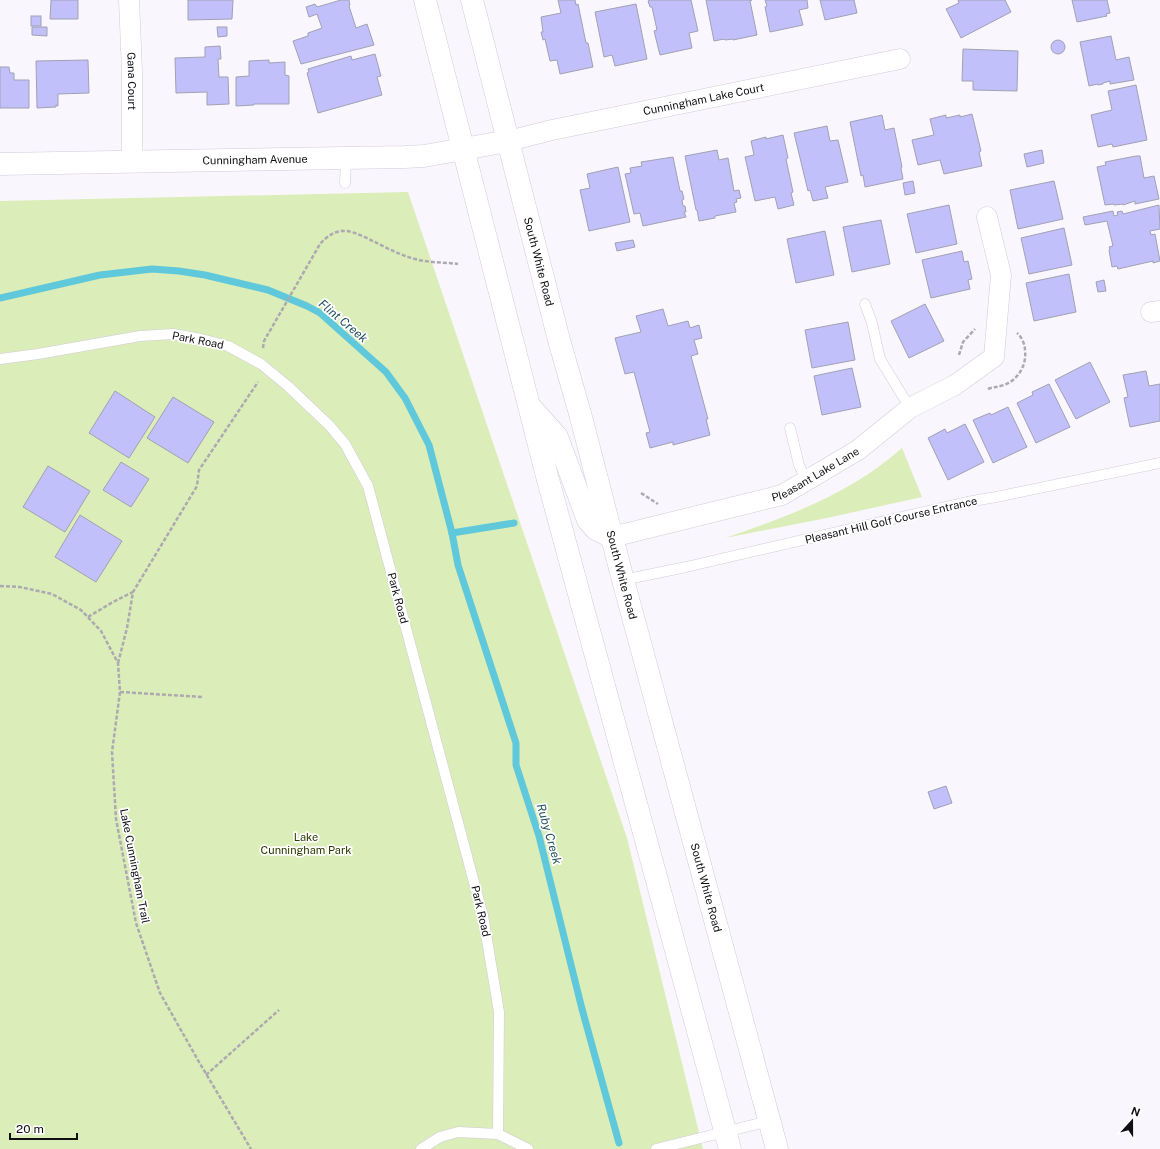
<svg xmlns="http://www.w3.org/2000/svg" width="1160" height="1149" font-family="'Public Sans',sans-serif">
	<rect width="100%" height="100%" fill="#faf6fe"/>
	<g fill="#dbedb8">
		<path d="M408 192 627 838 703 1149H0V201Z"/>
		<path d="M902 448 922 497 827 518 725 538C789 516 850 494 902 448Z"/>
	</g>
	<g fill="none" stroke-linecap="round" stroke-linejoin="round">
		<g stroke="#5fc8da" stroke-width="7">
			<path d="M0 298 100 275 152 269 179 271 205 275 268 290 307 306 320 313 386 372 405 398 429 445 452 533 514 523"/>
			<path d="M452 533 458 565 516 743V765L539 836 582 1009 619 1143"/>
		</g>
	</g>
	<g fill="#c1c0fa" stroke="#a1a1b3">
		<path d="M51 0H78V19H50Z"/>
		<path d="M188 0H233L232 19 188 20Z"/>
		<path d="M341 0H349L350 5 349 6 356 28 367 24 374 45 301 64 293 41 308 36V33L322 28 317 14 309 17 306 7 315 4 317 7Z"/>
		<path d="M558 0H575L576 5 578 4 586 43H588L593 67 560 74 557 60 550 61 545 39 543 40 541 32H543L541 17 561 13Z"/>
		<path d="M650 0H691L698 31 689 33 692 48 660 55 654 31 657 30 652 7H650L648 1Z"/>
		<path d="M706 0H752L750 1 757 35 733 40V39L725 40 724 39 714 41Z"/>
		<path d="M765 0H807L808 8 799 10 803 25 770 32 765 7 767 6Z"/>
		<path d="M820 0H854L857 13 825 20Z"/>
		<path d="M958 0H1005L1011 12 961 38 946 9 959 3Z"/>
		<path d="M1072 0H1107L1110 13 1106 14 1107 16 1077 22Z"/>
		<path d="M636 4 647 59 615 66 612 55 604 57 595 12Z"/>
		<rect x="31" y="16" width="10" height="10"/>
		<path d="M32 27H47V36L32 35Z"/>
		<path d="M217 27H227V36L218 37Z"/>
		<path d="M1111 36 1116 60 1129 57 1134 80 1110 84V81L1103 83V84L1098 85V84L1089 86 1080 42Z"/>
		<circle cx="1058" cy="47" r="7"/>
		<path d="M220 46 221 59H218L219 77H228L229 104 207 105V92L176 93 175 58 205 57V47Z"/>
		<path d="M963 49 1018 51 1017 91 973 90V81H962Z"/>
		<path d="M375 54 381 76 377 77 382 95 318 113 307 73 309 72 308 69 351 56 352 60Z"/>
		<path d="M88 60 89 93 58 94V106L56 105V107L37 108 36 61Z"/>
		<path d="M269 60V63L285 62V75L289 76V104H254V105L236 106V77L249 76V61Z"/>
		<path d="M0 67H9L10 73H14V80H29V108H0Z"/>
		<path d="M1136 85 1147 140 1113 147 1112 144 1098 147 1091 115 1112 110 1108 91Z"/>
		<path d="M972 114 981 151 979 152 982 166 944 174 940 160 918 165 912 140 934 135 930 119 946 115V118L960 115V117Z"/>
		<path d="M882 115 885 130 894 128 902 167 901 168 903 179 865 187 863 175 861 176 850 122Z"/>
		<path d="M827 126 830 141 838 140 848 182 825 187 828 198 813 201 810 190 808 191 794 133Z"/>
		<path d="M783 135 788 158 786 159 793 192 791 193 794 205 778 209 775 197 755 201 745 157 754 155 751 141 766 137V139Z"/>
		<path d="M717 150 719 160 728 158 734 191 739 190 741 198 736 199 737 202 734 203 736 212 715 216V218L699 221 697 210H696L685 156Z"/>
		<path d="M1042 150 1044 163 1027 167 1024 154Z"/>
		<path d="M1136 156H1140L1144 178 1154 176 1159 199 1135 204V201L1123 205V204L1114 205V204L1105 205 1097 167 1106 165 1105 162Z"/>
		<path d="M673 157 680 191H682L684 199 682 200 683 206H685L686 212H684L686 217 643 226 640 213 634 214 625 174 631 173 630 168 642 166 641 162Z"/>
		<path d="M618 167 630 222 589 231 580 190 590 188 587 174Z"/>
		<path d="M913 181 915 193 905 195 903 183Z"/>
		<path d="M1054 181 1063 219 1018 229 1010 190Z"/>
		<path d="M949 205 957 244 916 253 907 214Z"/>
		<path d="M1159 205 1160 229 1150 231 1151 235 1155 234 1160 261 1153 263V261L1118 269 1117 266 1112 267 1109 250 1110 249 1109 247 1113 246 1107 221 1085 225 1083 217 1113 211 1114 216 1118 215 1117 212 1122 211 1123 214Z"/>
		<path d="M881 220 890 264 852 272 843 227Z"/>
		<path d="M1064 228 1072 265 1029 274 1021 238Z"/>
		<path d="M825 231 834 275 796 283 787 239Z"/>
		<path d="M633 240 635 247 617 251 615 243Z"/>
		<path d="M962 251 964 262 968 261 972 279 968 280 970 289 931 298 922 260Z"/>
		<path d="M1069 274 1076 312 1034 321 1026 283Z"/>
		<path d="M1104 280 1106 291 1098 292 1096 282Z"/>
		<path d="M925 304 944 341 909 358 891 321Z"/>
		<path d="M663 309 668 326 688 321 690 328 699 325 702 338 694 340 698 354 691 356 708 419H706L710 435 673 445V442L650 448 646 433 650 432 634 372 625 374 615 338 641 332 636 316Z"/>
		<path d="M848 322 855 360 812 368 805 330Z"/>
		<path d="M1090 362 1110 402 1076 419 1055 380Z"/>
		<path d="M852 368 861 407 822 415 814 376Z"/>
		<path d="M1146 371 1149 386 1160 384V421L1130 427 1124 398 1128 397 1123 375Z"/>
		<path d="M1049 384 1070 427 1036 443 1017 403 1033 395 1032 392Z"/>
		<path d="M115 391 155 417 129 458 89 433Z"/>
		<path d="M173 397 214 422 188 463 147 438Z"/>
		<path d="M1008 407 1027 447 993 463 973 420 990 413 991 415Z"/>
		<path d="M965 424 984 462 948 480 928 438 945 429 947 433Z"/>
		<path d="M121 462 149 479 131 507 103 490Z"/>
		<path d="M48 466 90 491 65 532 23 507Z"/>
		<path d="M80 515 122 541 96 582 55 557Z"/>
		<path d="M946 786 952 803 934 809 928 792Z"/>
	</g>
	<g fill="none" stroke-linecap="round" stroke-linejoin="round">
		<g stroke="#d3cadb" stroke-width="11">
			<g id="lane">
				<path d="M345 183 346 158"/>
				<path d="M865 304 872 323 880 359 910 408"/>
				<path d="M0 359 38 354 140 336 173 334 201 339 228 346 261 364 289 387 329 425 345 444 368 486 483 916 499 1012 498 1134"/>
				<path d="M790 428 799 465 806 480"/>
				<path d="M623 580 686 567 967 502 996 497 1160 463"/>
				<path d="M421 1149 440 1137 458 1132 498 1134 528 1149"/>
				<path d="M656 1149 769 1121"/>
			</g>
		</g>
		<g stroke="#d3cadb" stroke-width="21">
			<g id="street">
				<path id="s1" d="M129 0 132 71V162"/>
				<path id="s2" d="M508 141 552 130 900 59"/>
				<path d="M1151 312 1160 311"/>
				<path id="s3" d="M612 537 782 495 858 450 910 408 955 385 994 357 1001 275 987 217"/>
			</g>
		</g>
		<g stroke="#d3cadb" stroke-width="23">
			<g id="secondary">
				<path d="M425 0 547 476 730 1149"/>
				<path id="s4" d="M472 0 559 340 581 417 623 580 777 1149"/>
				<path id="s5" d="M0 164 404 157 424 156 508 141"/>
				<path d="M532 409 557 437 588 520 596 529 612 537"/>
			</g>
		</g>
		<g stroke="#ada9b0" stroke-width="2.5" stroke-dasharray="4 2" stroke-linecap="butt">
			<path d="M263 348 264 341 320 244C327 236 336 230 346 231 356 232 366 238 375 242 388 249 401 255 415 259 429 263 444 262 458 264"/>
			<path d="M959 355 963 342 975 329"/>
			<path d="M988 389C993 387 998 387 1004 385 1018 380 1027 365 1025 350 1025 344 1021 336 1017 333"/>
			<path d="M641 493 658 504"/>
			<path d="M0 586 20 587 52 594 81 610 101 631 118 663 120 692 112 752 116 819 136 923 160 993 199 1062 251 1149"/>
			<path d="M88 617 113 602 133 592"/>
			<path d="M118 663 127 628 133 592 197 486 199 470 258 382"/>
			<path d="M120 692 203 697"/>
			<path d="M206 1075 279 1010"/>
		</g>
		<use href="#lane" stroke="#fff" stroke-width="10"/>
		<use href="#street" stroke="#fff" stroke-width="20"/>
		<use href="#secondary" stroke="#fff" stroke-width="22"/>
	</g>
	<g text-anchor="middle" stroke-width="3.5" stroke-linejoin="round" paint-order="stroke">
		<g font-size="11" fill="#110e14" stroke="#fff">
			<text dy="4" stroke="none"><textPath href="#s1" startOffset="81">Gana Court</textPath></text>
			<text dy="4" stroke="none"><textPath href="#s2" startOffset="200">Cunningham Lake Court</textPath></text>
			<text dy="4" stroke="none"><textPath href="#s5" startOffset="255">Cunningham Avenue</textPath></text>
			<text dy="4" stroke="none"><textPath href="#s4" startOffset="270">South White Road</textPath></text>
			<text transform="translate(198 340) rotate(11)" y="4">Park Road</text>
			<text dy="4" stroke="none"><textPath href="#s3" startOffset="214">Pleasant Lake Lane</textPath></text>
			<text transform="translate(891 520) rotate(-13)" y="4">Pleasant Hill Golf Course Entrance</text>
			<text dy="4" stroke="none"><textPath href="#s4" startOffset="594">South White Road</textPath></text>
			<text transform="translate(398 598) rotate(75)" y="4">Park Road</text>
			<text transform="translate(135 866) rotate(79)" y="4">Lake Cunningham Trail</text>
			<text dy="4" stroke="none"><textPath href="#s4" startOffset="918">South White Road</textPath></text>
			<text transform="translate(481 911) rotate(77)" y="4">Park Road</text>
		</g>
		<g font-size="11" fill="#2d3a02" stroke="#fff">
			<text x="306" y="841">Lake<tspan x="306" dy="13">Cunningham Park</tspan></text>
		</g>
		<g font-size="12" font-style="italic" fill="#25545c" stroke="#fff">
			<text transform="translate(343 321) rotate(40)" y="4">Flint Creek</text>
			<text transform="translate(549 834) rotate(74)" y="4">Ruby Creek</text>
		</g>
	</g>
	<g transform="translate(1132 1121) rotate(21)" stroke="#ffffff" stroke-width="3" paint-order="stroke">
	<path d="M0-3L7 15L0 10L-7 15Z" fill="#110e14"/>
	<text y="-6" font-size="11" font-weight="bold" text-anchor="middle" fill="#110e14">N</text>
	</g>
	<path d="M10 1133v6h67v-6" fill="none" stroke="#110e14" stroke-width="2"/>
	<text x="16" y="1133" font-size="12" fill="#110e14" stroke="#ffffff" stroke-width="3" paint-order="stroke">20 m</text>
</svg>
